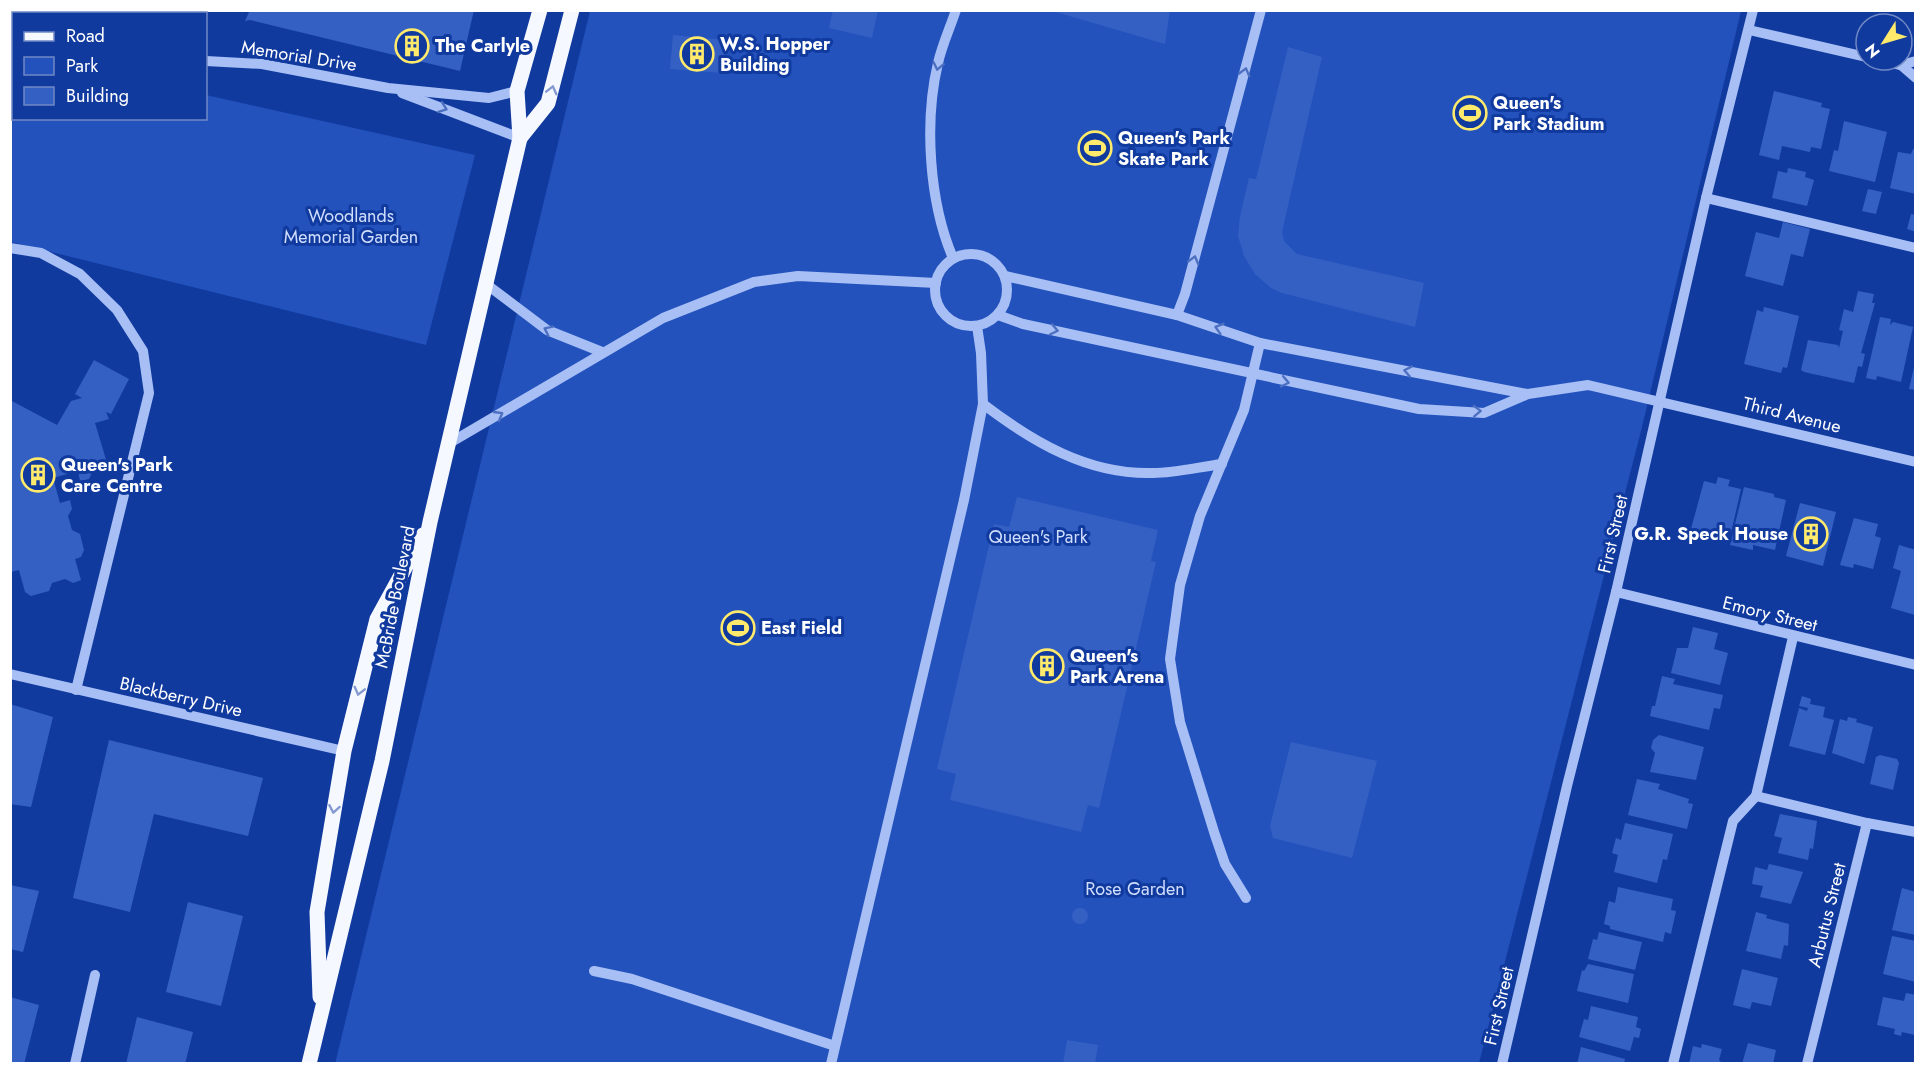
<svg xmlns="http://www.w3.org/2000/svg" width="1926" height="1074" font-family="Jost,sans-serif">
	<rect width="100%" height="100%" fill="#113a9f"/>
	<g fill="#2352bd">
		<path d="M590 11H1741L1642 427 1479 1063 335 1064Z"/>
		<path d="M11 51 14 52V118H206V95L475 155 426 345 11 242Z"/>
	</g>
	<g fill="#3460c4">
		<path d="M250 10H474L460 71 250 20 245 21Z"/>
		<path d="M833 10H878L872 38 829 28Z"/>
		<path d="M1049 10H1170L1165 44Z"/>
		<path d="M673 35 725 40 722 73 670 69Z"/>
		<path d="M1288 47 1322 57 1282 232 1284 241 1297 254 1424 283 1415 327 1282 293 1271 288 1255 274 1244 256 1238 236 1240 216 1249 178 1256 179Z"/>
		<path d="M1774 91 1822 103 1821 107 1830 109 1821 149 1811 147 1810 152 1782 146 1779 160 1759 155Z"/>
		<path d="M1844 121 1887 132 1875 182 1829 171 1834 150 1838 151Z"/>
		<path d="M1913 149 1916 150V194L1890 188 1898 152 1911 154Z"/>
		<path d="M1788 168 1806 172 1805 177 1814 180 1807 206 1772 198 1778 171 1787 173Z"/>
		<path d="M1868 189 1882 192 1876 214 1862 211Z"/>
		<path d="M1911 214 1916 215V232L1907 229Z"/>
		<path d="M1783 222 1810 229 1803 257 1791 254 1783 286 1745 276 1756 232 1779 238Z"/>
		<path d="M1858 291 1874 294 1872 303H1875L1861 353 1865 354 1862 367 1858 366 1854 383 1804 372 1801 370 1808 340 1838 345 1839 348 1843 331 1839 330 1844 309 1853 312Z"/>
		<path d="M1764 307 1799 316 1787 368 1783 367 1781 373 1744 364 1757 310 1763 312Z"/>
		<path d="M1880 317 1891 319 1890 325 1893 322 1913 327 1901 382 1877 376 1876 380 1866 378Z"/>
		<path d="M94 360 129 379 111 414 106 412 109 419 95 423 108 466 93 471 89 479 80 481 78 471 53 478 60 503 70 500 72 509 68 516 72 530 80 534 84 550 81 557 75 559 81 580 73 583 65 579 52 583 49 591 31 596 25 592 19 570 10 572V400L57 425 71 401 82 398 75 394Z"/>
		<path d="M1915 363 1916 364V390L1909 389Z"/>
		<path d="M1718 477 1730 480 1728 486 1741 489 1731 533 1726 532 1725 537 1691 529 1704 481 1716 484Z"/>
		<path d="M1744 487 1774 494V497L1786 500 1775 550 1753 545V550L1730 545Z"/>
		<path d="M1017 497 1158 530 1151 561 1156 562 1099 808 1088 805 1081 832 950 800 956 774 937 769 994 524 1009 527Z"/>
		<path d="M1800 503 1836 512 1823 566 1786 556Z"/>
		<path d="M1854 518 1878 524 1875 536 1881 538 1873 569 1854 564 1853 568 1840 565Z"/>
		<path d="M1899 545 1916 550 1915 615 1891 608 1901 571 1893 568Z"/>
		<path d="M1693 627 1718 633 1714 649 1728 653 1720 685 1671 673 1677 648H1688Z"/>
		<path d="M1662 676 1675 679 1673 684 1723 695 1720 709 1714 708 1709 730 1650 716 1652 706H1655Z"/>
		<path d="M1802 696 1811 699 1810 704 1825 707 1823 717 1834 720 1825 755 1789 746 1799 708 1807 711 1808 708 1799 706Z"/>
		<path d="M10 704 53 717 31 807 10 804Z"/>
		<path d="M1848 717 1857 719 1856 722 1873 727 1864 764 1832 753 1840 719 1847 721Z"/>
		<path d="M1659 735 1704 747 1696 780 1650 772 1655 753 1651 748 1653 740Z"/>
		<path d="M109 740 263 778 248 836 154 814 130 912 73 898Z"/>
		<path d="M1291 742 1377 761 1352 858 1273 838 1270 826Z"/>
		<path d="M1880 755 1897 759 1899 763 1893 790 1870 784 1876 757Z"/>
		<path d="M1637 779 1660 784 1658 789 1689 799 1688 803 1693 804 1687 829 1628 815Z"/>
		<path d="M1780 814 1817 821 1813 849 1810 848 1808 860 1778 853 1782 838 1774 836Z"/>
		<path d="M1625 823 1673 834 1667 860 1663 859 1657 883 1614 872 1618 855 1612 853 1616 838 1621 840Z"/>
		<path d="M1769 864 1803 872 1791 904 1760 897 1763 886 1752 884 1755 867 1767 870Z"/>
		<path d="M10 885 39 891 23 952 10 949Z"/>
		<path d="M1618 887 1673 899 1671 910 1676 911 1671 934 1665 932 1663 942 1610 929V926L1604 924 1609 901 1615 903Z"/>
		<path d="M1902 888 1916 892V935L1892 930Z"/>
		<path d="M188 902 243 916 221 1006 166 992Z"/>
		<circle cx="1080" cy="916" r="8"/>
		<path d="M1756 912 1767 915 1766 918 1789 924 1788 946 1784 945 1781 959 1746 951Z"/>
		<path d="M1599 932 1642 942 1635 970 1588 959 1593 939 1597 940Z"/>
		<path d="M1892 936 1916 941V982L1883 974Z"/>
		<path d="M1588 964 1634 974 1628 1003 1577 991 1582 970 1584 971Z"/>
		<path d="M1742 969 1778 978 1771 1006 1752 1002 1750 1009 1733 1005Z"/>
		<path d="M1906 993 1916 995 1915 1035 1902 1032 1901 1036 1894 1034 1895 1029 1877 1025 1883 997 1904 1001Z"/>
		<path d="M10 997 39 1005 24 1064H10Z"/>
		<path d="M1591 1006 1638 1017 1636 1027 1641 1029 1639 1038 1634 1037 1630 1051 1579 1037 1584 1019 1588 1020Z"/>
		<path d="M137 1017 193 1032 185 1064H126Z"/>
		<path d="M1067 1040 1098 1045 1095 1064H1063Z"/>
		<path d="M1748 1043 1776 1050 1773 1064H1742Z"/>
		<path d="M1702 1044 1722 1049 1719 1060 1723 1064H1689L1693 1046 1701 1048Z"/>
		<path d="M1581 1047 1625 1059 1624 1064H1577Z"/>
	</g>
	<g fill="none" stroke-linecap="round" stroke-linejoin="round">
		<g stroke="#a7bff5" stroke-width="10">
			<path d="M145 14 146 10"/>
			<path d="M10 29 14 30"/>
			<path d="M1749 30 1866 57"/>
			<path d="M1879 60 1901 65 1916 61"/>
			<path d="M206 61 262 64 388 88 489 98 517 91"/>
			<path d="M1901 65 1916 78"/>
			<path d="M402 93 520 138"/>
			<path d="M1706 198 1916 248"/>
			<path d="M10 248 41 253 80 274 117 310 143 351 149 393 76 690"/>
			<circle cx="971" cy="290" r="36"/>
			<path d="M953 258C929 202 924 122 938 63 942 45 950 28 956 10"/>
			<path d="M1005 276 1177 315 1260 343 1527 394"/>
			<path d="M486 284 547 330 602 352"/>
			<path d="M998 315 1023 324 1419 409 1484 413 1528 394 1588 385 1916 462"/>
			<path d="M1177 315 1185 294 1261 10"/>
			<path d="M983 404C1033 442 1088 475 1153 473 1176 473 1199 467 1222 464"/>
			<path d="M448 444 663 318 754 282 798 276 936 283"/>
			<path d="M1616 592 1916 665"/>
			<path d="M1793 637 1756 796 1867 823"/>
			<path d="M10 674 344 751"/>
			<path d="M1246 898 1225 864 1215 835 1180 722 1170 659 1180 585 1200 516 1244 410 1260 343"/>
			<path d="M594 971 632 979 835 1046"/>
			<path d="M75 1064 95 975"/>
			<path d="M831 1064 964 500 983 404 981 353 977 326"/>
			<path d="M1502 1064 1567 786 1616 592 1706 198 1753 10"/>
			<path d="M1673 1064 1733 821 1756 796"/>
			<path d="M1807 1064 1867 823 1916 832"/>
		</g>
		<g stroke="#f5f8ff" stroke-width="15">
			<path d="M520 138 548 103 572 10"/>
			<path d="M320 997 317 912 344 751 377 619 423 535"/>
			<path d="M309 1064 382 761 430 522 520 138 517 91 540 10"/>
		</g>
	</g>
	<defs><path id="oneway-chevron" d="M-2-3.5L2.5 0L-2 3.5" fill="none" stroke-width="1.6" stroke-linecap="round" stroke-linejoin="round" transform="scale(1.5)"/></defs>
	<g stroke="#4d6fc1">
		<use href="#oneway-chevron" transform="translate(938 66) rotate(102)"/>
		<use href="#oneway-chevron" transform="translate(1245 72) rotate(-75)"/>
		<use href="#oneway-chevron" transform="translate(443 108) rotate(20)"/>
		<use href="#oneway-chevron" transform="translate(1194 260) rotate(-75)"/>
		<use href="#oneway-chevron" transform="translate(1219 328) rotate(-163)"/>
		<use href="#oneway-chevron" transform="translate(548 330) rotate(-154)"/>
		<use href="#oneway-chevron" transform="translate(1054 330) rotate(12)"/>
		<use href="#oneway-chevron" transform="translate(1408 371) rotate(-169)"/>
		<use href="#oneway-chevron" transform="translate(1285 382) rotate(12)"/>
		<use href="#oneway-chevron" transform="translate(1477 411) rotate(-2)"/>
		<use href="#oneway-chevron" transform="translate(499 415) rotate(-30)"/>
	</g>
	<g stroke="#8399cf">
		<use href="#oneway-chevron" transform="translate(552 90) rotate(-76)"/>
		<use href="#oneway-chevron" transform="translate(359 691) rotate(104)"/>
		<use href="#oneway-chevron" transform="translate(334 809) rotate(100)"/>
	</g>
	<defs>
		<g id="building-ring" transform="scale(1.725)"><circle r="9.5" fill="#113a9f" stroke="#ffea6b" stroke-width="1.5"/><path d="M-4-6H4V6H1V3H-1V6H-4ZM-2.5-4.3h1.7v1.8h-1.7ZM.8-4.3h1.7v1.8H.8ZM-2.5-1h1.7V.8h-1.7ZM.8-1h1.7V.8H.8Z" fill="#ffea6b"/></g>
		<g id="stadium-ring" transform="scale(1.725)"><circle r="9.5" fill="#113a9f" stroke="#ffea6b" stroke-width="1.5"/><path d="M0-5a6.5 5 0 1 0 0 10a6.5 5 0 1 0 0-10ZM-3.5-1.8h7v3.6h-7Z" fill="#ffea6b"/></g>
	</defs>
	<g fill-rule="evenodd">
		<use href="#building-ring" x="412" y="46"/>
		<use href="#building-ring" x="697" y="54"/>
		<use href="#stadium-ring" x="1470" y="113"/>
		<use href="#stadium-ring" x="1095" y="148"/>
		<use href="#building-ring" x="38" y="475"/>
		<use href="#building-ring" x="1811" y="534"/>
		<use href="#stadium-ring" x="738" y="628"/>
		<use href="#building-ring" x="1047" y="666"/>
	</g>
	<g text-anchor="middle" stroke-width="6" stroke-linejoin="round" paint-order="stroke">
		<g font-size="18" font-weight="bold" fill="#fff" stroke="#113a9f" text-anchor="start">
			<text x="720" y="50">W.S. Hopper<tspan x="720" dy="21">Building</tspan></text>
			<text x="435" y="52">The Carlyle</text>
			<text x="1493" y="109">Queen's<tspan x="1493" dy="21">Park Stadium</tspan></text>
			<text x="1118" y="144">Queen's Park<tspan x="1118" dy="21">Skate Park</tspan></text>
			<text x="61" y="471">Queen's Park<tspan x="61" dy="21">Care Centre</tspan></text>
			<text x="1788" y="540" text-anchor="end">G.R. Speck House</text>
			<text x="761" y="634">East Field</text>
			<text x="1070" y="662">Queen's<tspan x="1070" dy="21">Park Arena</tspan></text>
		</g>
		<g font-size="18" fill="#fff" stroke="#113a9f">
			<text transform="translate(299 56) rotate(9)" y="6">Memorial Drive</text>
			<text transform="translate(1792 415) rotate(14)" y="6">Third Avenue</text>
			<text transform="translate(1613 534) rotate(-77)" y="6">First Street</text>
			<text transform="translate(395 597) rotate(-79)" y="6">McBride Boulevard</text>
			<text transform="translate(1770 614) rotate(14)" y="6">Emory Street</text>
			<text transform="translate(181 697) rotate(13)" y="6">Blackberry Drive</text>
			<text transform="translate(1827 915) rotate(-76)" y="6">Arbutus Street</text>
			<text transform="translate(1499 1006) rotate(-77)" y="6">First Street</text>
		</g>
		<g font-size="18" fill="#d0defe" stroke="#113a9f">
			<text x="351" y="222">Woodlands<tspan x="351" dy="21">Memorial Garden</tspan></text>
			<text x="1038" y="543">Queen's Park</text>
			<text x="1135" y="895">Rose Garden</text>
		</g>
	</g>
	<rect width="1926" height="1074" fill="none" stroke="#ffffff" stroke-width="24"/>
	<rect x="12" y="12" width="195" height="108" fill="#113a9f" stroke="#7089c5" stroke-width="1.5"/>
	<rect x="24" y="32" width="30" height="9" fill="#f5f8ff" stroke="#7089c5" stroke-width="1.5"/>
	<text x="66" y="42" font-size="18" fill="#ffffff">Road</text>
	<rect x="24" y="57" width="30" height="18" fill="#2352bd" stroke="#7089c5" stroke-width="1.5"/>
	<text x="66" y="72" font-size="18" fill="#ffffff">Park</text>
	<rect x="24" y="87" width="30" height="18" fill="#3460c4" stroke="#7089c5" stroke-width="1.5"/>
	<text x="66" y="102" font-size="18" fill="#ffffff">Building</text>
	<g transform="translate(1884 42) rotate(233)"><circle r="28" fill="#113a9f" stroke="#7089c5" stroke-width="1.5"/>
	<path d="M0-4.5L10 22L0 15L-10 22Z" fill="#ffea6b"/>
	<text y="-9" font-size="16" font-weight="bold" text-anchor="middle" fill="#ffffff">N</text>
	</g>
</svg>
